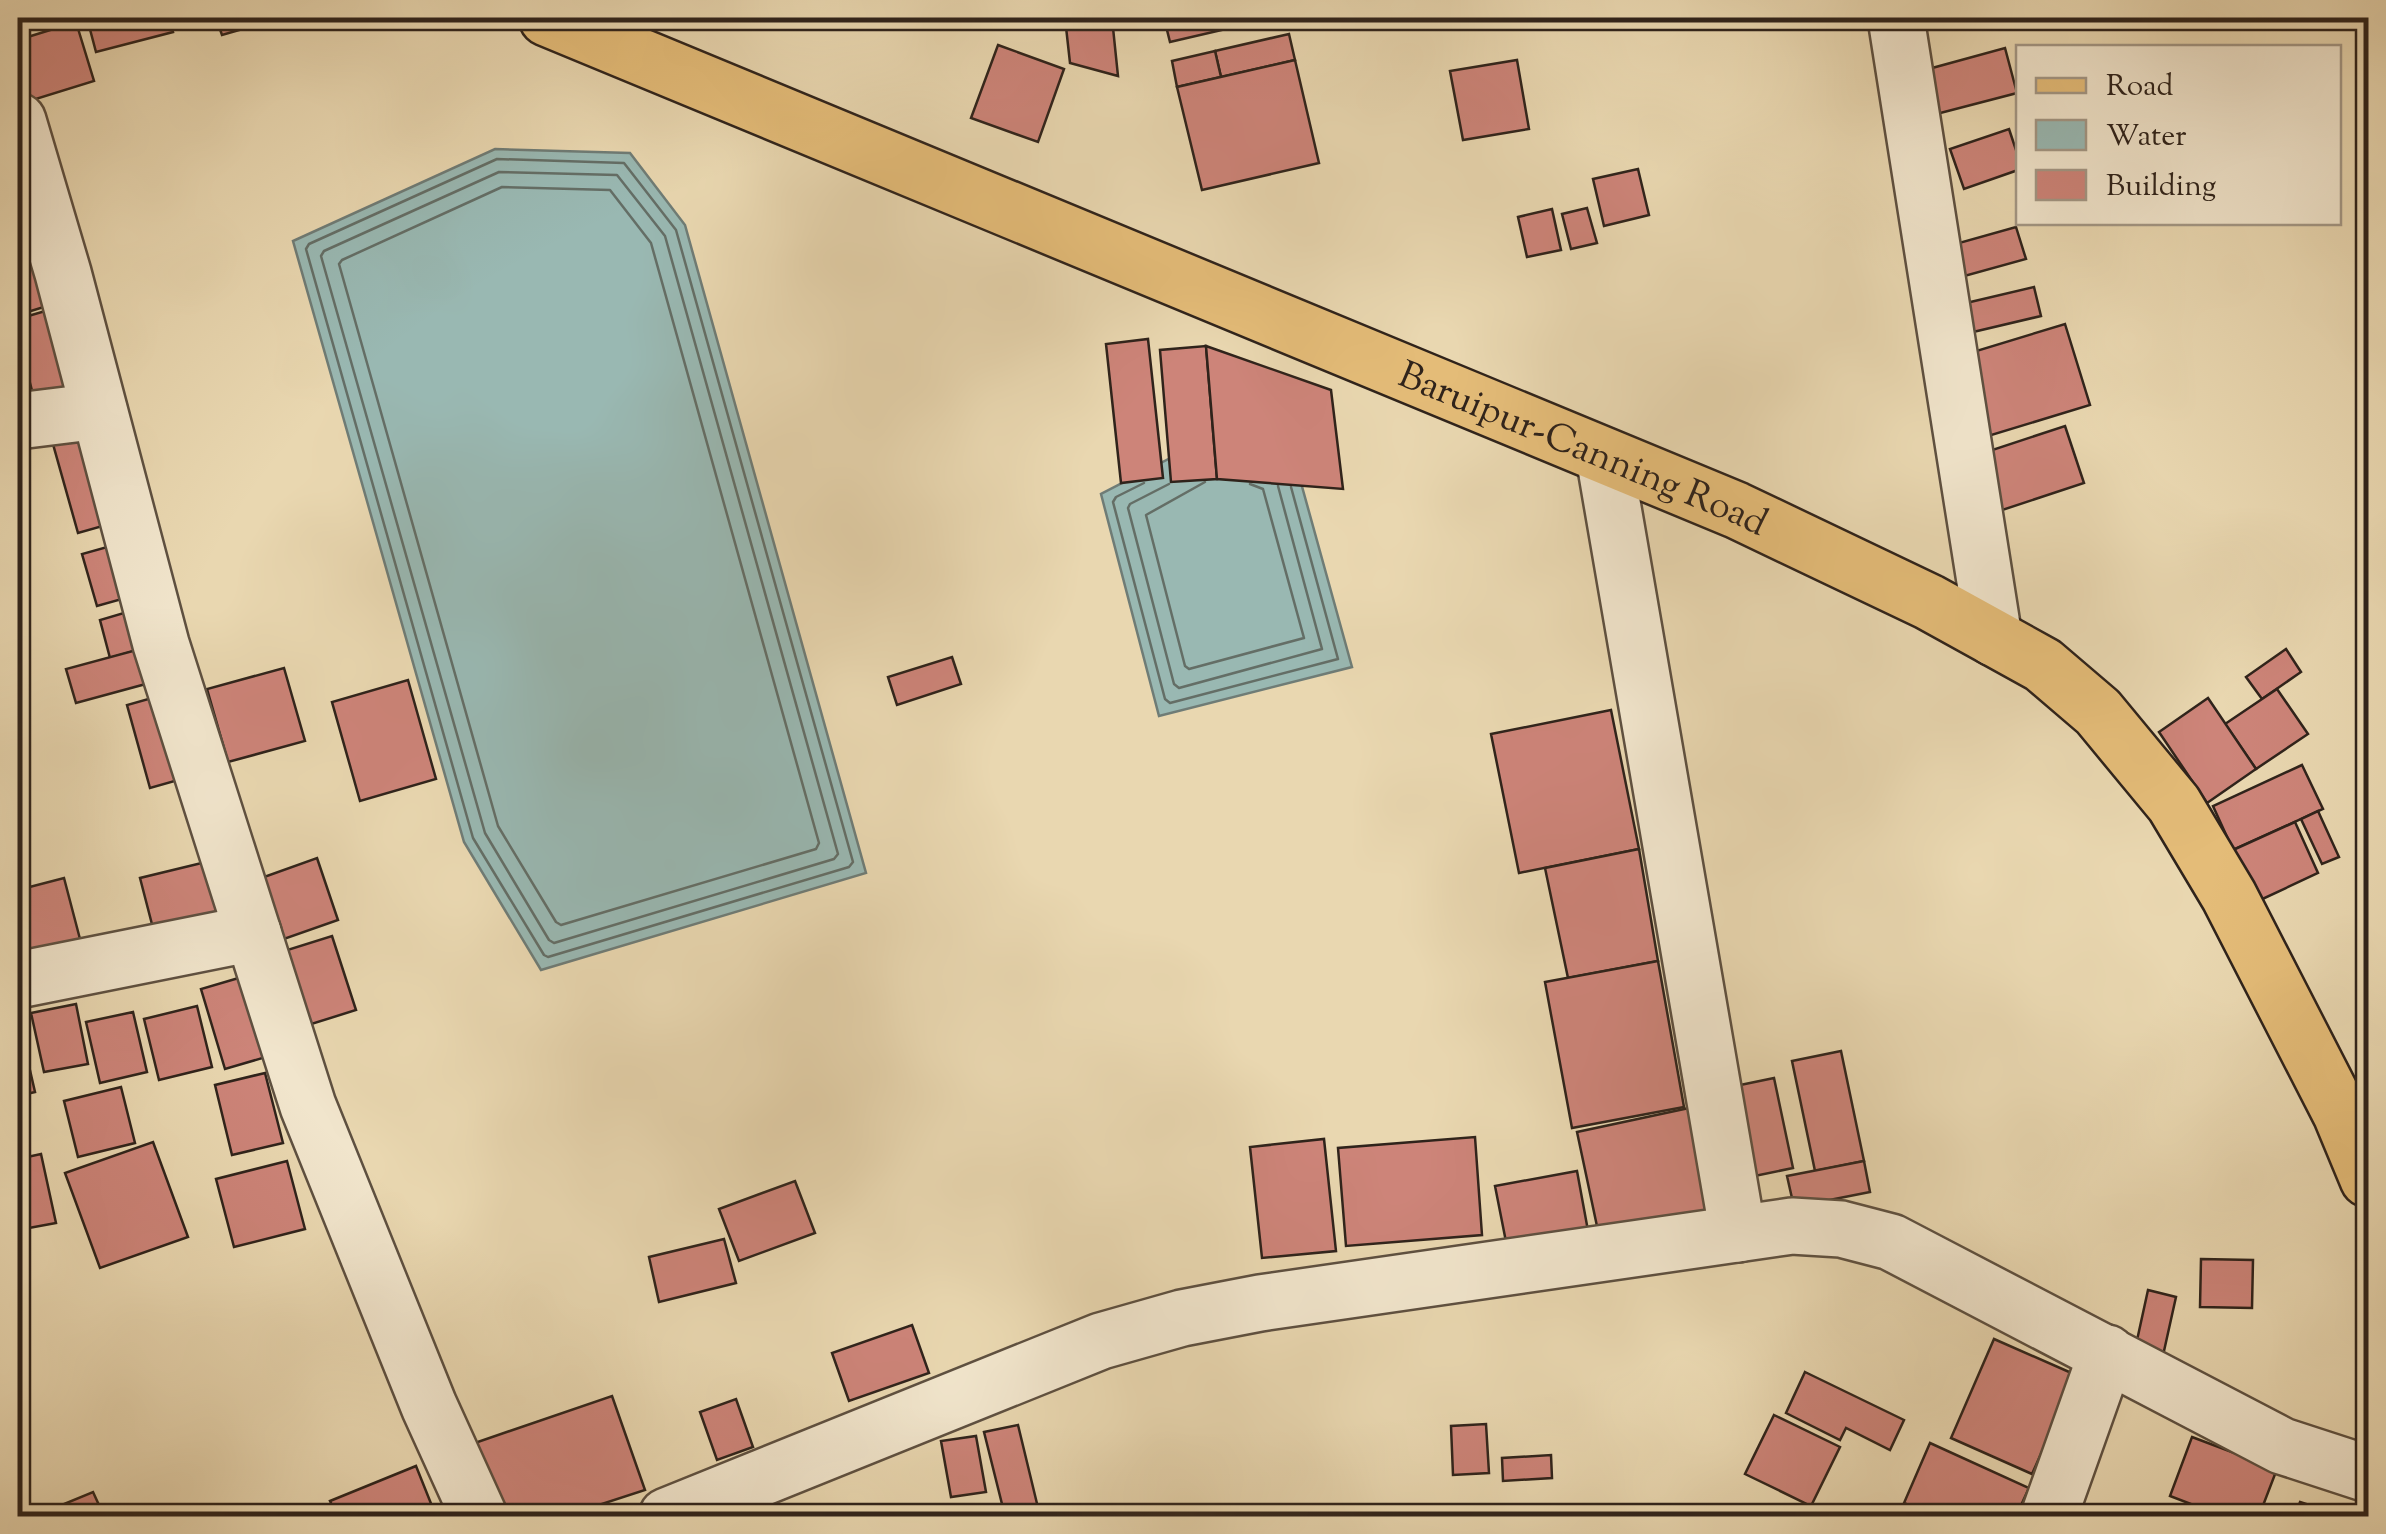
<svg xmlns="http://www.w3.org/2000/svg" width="2386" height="1534" font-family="'Sorts Mill Goudy',serif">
	<rect width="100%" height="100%" fill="#e9d7b0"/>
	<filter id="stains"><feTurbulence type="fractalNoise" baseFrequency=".002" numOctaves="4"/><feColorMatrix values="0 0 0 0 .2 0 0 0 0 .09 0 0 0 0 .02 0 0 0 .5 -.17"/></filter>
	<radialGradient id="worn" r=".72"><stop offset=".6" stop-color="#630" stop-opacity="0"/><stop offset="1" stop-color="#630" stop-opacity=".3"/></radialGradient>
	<g fill="#99b8b2" stroke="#6f7c76" stroke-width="2.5">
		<path d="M495 149 630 153 685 225 866 873 541 970 464 842 293 241Z"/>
		<path d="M1209 438 1293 454 1352 667 1159 716 1101 494Z"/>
	</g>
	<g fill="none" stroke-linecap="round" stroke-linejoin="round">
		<g stroke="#646e66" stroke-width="2.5">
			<path d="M497 159 624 163 676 230 853 862 849 867 548 957 544 955 473 838 306 249 309 244Z"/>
			<path d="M499 172 617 175 665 236 838 854 834 859 554 943 549 940 485 833 321 256 324 251Z"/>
			<path d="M502 187 610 190 651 243 819 843 816 849 561 925 556 922 498 826 339 264 342 260Z"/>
			<path d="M1205 482 1146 515 1185 666 1189 669 1304 638 1263 489 1250 484"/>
			<path d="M1144 483 1116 497 1113 502 1165 699 1170 703 1338 659 1291 487"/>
			<path d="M1169 484 1130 504 1128 508 1174 684 1179 688 1322 649 1278 486"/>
		</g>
	</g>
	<g fill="#cd8479" stroke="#2f231b" stroke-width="2.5">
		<path d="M87 18H169L173 32 96 52Z"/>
		<path d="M216 18H277V19L222 35Z"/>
		<path d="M1065 18H1112L1118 76 1070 63Z"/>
		<path d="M1164 18H1269V19L1170 42Z"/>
		<path d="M76 22 94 81 23 103 18 85V40Z"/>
		<path d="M1289 34 1295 60 1221 77 1215 51Z"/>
		<path d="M998 45 1064 69 1038 142 971 118Z"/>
		<path d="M2005 48 2017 93 1925 117 1914 73Z"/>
		<path d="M1215 51 1221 77 1177 87 1172 61Z"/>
		<path d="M1295 60 1319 163 1202 190 1177 87Z"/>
		<path d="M1517 60 1529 129 1463 140 1450 71Z"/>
		<path d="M2009 129 2018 156V170L1964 189 1950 149Z"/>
		<path d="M1638 169 1649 215 1604 226 1593 179Z"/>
		<path d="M1587 208 1597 243 1571 249 1562 214Z"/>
		<path d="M1552 209 1561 250 1527 257 1518 217Z"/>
		<path d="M2016 227 2026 259 1950 280 1941 248Z"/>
		<path d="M45 254 60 302 18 315V262Z"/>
		<path d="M2034 287 2041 316 1952 337 1945 308Z"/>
		<path d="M52 309 74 387 34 398 18 338V319Z"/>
		<path d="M2065 324 2090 405 1975 440 1950 359Z"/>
		<path d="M1148 339 1163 478 1121 483 1106 344Z"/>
		<path d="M1206 346 1217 479 1171 482 1160 350Z"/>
		<path d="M1206 346 1331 390 1343 489 1217 479Z"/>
		<path d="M91 426 117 522 78 533 51 437Z"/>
		<path d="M2065 426 2084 483 1987 515 1968 458Z"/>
		<path d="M125 542 140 594 97 606 82 554Z"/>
		<path d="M144 607 155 645 110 658 100 620Z"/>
		<path d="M155 645 164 679 76 703 66 669Z"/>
		<path d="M2286 649 2301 672 2262 699 2246 677Z"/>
		<path d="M952 657 961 684 897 705 888 677Z"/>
		<path d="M284 668 305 741 228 762 207 689Z"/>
		<path d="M408 680 436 779 360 801 332 702Z"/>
		<path d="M2277 689 2308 734 2256 769 2225 724Z"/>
		<path d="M166 694 189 777 150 788 127 705Z"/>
		<path d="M2208 698 2256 769 2207 803 2159 732Z"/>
		<path d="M1611 710 1639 849 1519 873 1491 734Z"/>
		<path d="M2302 765 2323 809 2233 850 2213 806Z"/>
		<path d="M2318 811 2339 857 2322 864 2301 819Z"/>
		<path d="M18 816 28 866 18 868Z"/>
		<path d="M2295 822 2318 873 2256 902 2233 850Z"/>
		<path d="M1639 849 1658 961 1568 978 1545 868Z"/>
		<path d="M317 858 338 920 264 946 242 885Z"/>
		<path d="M214 860 227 913 154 932 140 878Z"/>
		<path d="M64 878 80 939 18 954V890Z"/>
		<path d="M332 936 356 1010 289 1031 265 957Z"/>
		<path d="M1658 961 1684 1107 1572 1128 1545 982Z"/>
		<path d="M259 972 283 1052 225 1069 201 989Z"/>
		<path d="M76 1004 88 1064 44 1072 31 1013Z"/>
		<path d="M197 1006 212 1067 159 1080 144 1019Z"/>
		<path d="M133 1012 147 1072 100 1083 86 1022Z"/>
		<path d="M18 1018 35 1092 18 1096Z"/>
		<path d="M1841 1051 1864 1161 1815 1171 1792 1061Z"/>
		<path d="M265 1073 283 1143 232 1155 215 1085Z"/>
		<path d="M1774 1078 1793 1168 1740 1179 1721 1089Z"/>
		<path d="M121 1087 135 1143 78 1157 64 1101Z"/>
		<path d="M1689 1108 1714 1220 1601 1245 1577 1132Z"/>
		<path d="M1475 1137 1482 1235 1346 1246 1338 1148Z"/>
		<path d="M1324 1139 1336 1251 1262 1258 1250 1147Z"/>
		<path d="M153 1142 188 1237 100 1268 65 1173Z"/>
		<path d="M41 1154 56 1223 18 1230V1159Z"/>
		<path d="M287 1161 305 1229 234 1247 216 1179Z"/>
		<path d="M1864 1161 1870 1192 1794 1207 1787 1176Z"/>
		<path d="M1577 1171 1591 1247 1510 1262 1495 1186Z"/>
		<path d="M795 1181 815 1233 739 1261 719 1209Z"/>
		<path d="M724 1239 736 1283 659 1302 649 1257Z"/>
		<path d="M2201 1259 2253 1260 2252 1308 2200 1307Z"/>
		<path d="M2148 1290 2176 1297 2162 1360 2134 1354Z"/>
		<path d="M912 1325 929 1373 849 1401 832 1353Z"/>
		<path d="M1994 1339 2076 1375 2032 1474 1951 1438Z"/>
		<path d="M1805 1372 1904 1420 1890 1450 1846 1428 1840 1440 1786 1413Z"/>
		<path d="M612 1396 645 1490 565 1516H491L466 1446Z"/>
		<path d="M736 1399 753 1447 717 1460 700 1412Z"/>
		<path d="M1774 1415 1840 1447 1811 1506 1745 1474Z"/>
		<path d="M1486 1424 1489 1473 1453 1475 1451 1426Z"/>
		<path d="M1018 1425 1040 1516H1005L984 1432Z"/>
		<path d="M976 1436 986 1492 951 1497 941 1441Z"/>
		<path d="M2192 1437 2277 1469 2259 1516H2222L2170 1496Z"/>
		<path d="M1930 1443 2029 1488 2016 1516H1934L1904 1503Z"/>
		<path d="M1551 1455 1552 1478 1503 1481 1502 1458Z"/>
		<path d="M416 1466 436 1516H337L330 1501Z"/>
		<path d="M93 1492 104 1516H35Z"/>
		<path d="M2300 1502 2343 1516H2295Z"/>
	</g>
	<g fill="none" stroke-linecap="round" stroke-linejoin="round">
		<g stroke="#5e5040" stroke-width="60">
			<g id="minor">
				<path d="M1896 18 1994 638"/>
				<path d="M18 121 63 273 161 644 308 1106 429 1406 479 1516"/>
				<path d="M18 421 99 411"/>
				<path d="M1604 456 1738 1234"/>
				<path d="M18 980 253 933"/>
				<path d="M667 1516 1101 1341 1182 1318 1260 1303 1792 1226 1841 1229 1891 1242 2282 1446 2368 1474"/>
				<path d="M2049 1516 2107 1353"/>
			</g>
		</g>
		<g stroke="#2f231b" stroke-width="60">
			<g id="major">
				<path id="s1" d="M547 18 1736 510 1929 602 2043 665 2098 712 2174 804 2229 896 2341 1114 2368 1179"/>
			</g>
		</g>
		<use href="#minor" stroke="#f1e5cc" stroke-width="55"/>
		<use href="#major" stroke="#e4bc78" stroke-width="55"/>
	</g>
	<g text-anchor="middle" stroke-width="8" stroke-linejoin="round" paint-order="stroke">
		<g font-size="38" fill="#2f231b" stroke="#f1e5cc">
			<text dy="13" stroke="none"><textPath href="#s1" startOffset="1122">Baruipur-Canning Road</textPath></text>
		</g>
	</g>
	<rect width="2386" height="1534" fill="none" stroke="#e9d7b0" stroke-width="60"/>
	<rect x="20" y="20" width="2346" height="1494" fill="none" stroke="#2f231b" stroke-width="5"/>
	<rect x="30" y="30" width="2326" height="1474" fill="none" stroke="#2f231b" stroke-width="2.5"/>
	<rect x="2016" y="45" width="325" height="180" fill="#f1e5cc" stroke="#a39785" stroke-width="2.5"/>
	<rect x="2036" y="78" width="50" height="15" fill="#e4bc78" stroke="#a39785" stroke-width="2.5"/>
	<text x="2106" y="95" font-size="30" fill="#2f231b">Road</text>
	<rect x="2036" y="120" width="50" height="30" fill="#99b8b2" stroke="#a39785" stroke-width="2.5"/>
	<text x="2106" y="145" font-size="30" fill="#2f231b">Water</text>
	<rect x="2036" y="170" width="50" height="30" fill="#cd8479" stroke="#a39785" stroke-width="2.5"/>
	<text x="2106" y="195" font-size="30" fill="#2f231b">Building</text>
	<rect width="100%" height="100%" filter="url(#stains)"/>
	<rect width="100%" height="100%" fill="url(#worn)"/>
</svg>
